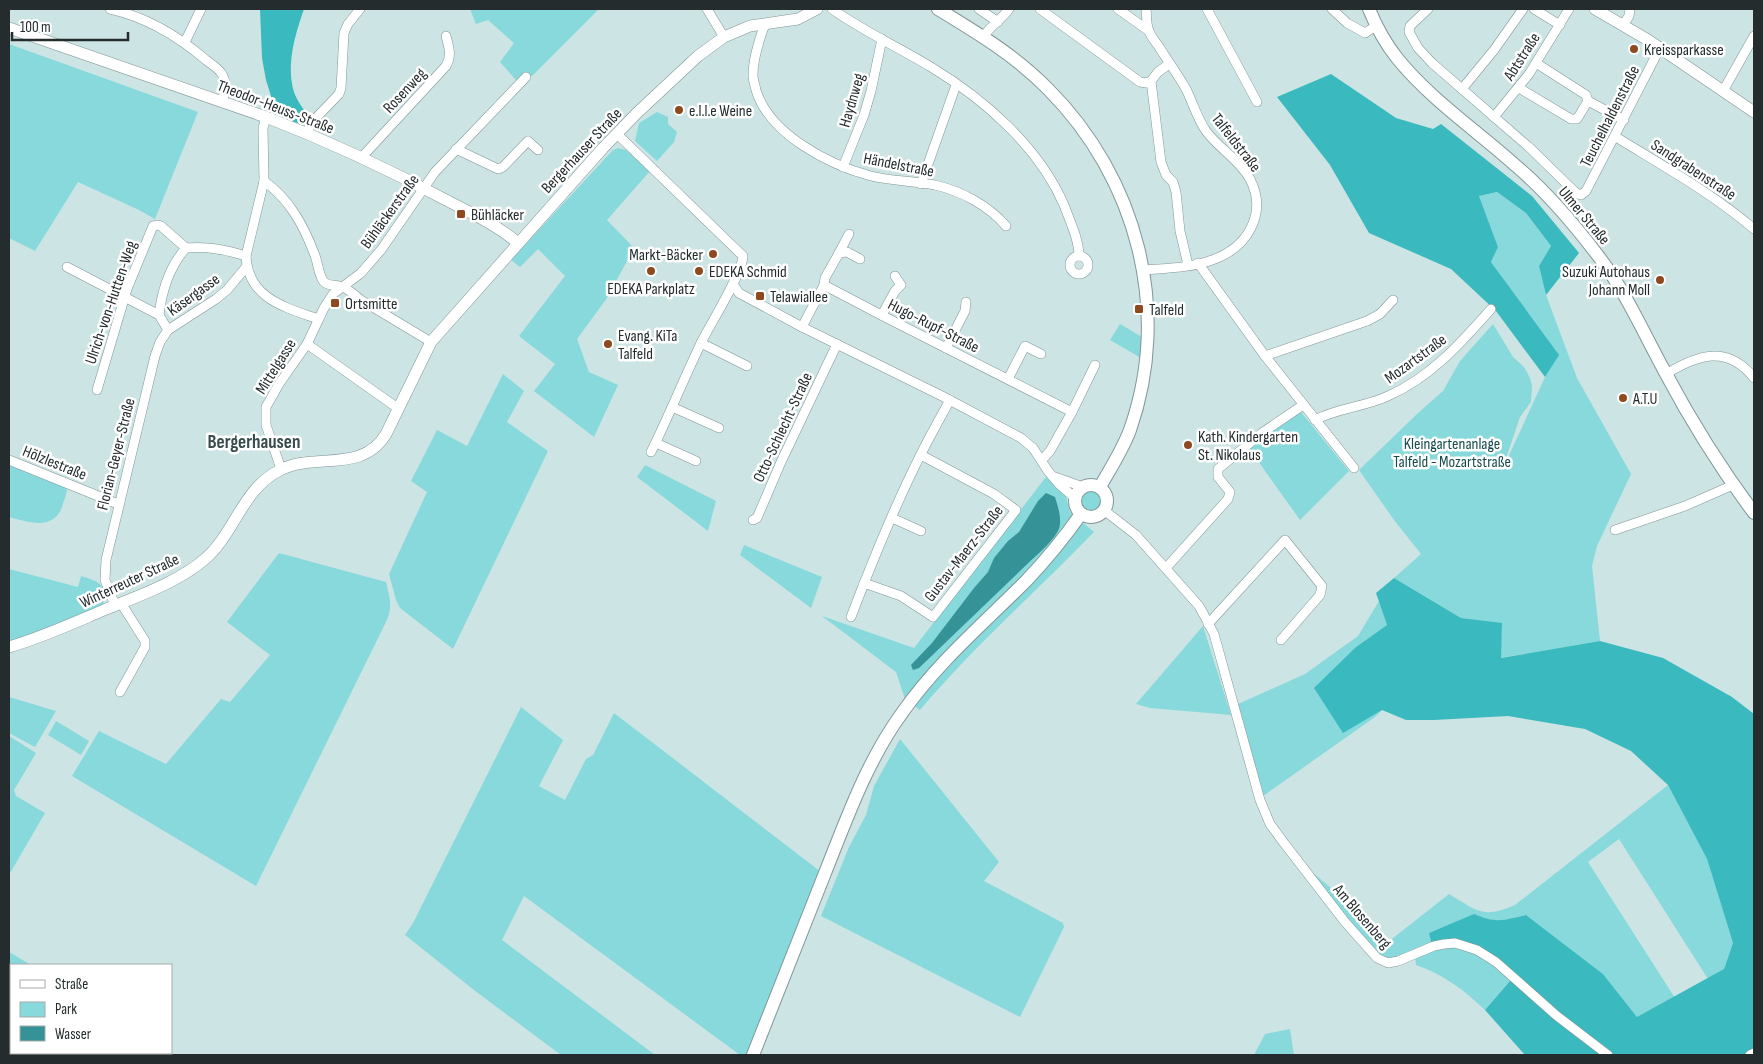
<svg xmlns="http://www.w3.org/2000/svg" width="1763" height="1064" font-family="'Sofia Sans Condensed',sans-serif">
	<rect width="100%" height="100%" fill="#cde4e4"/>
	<g fill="#87d9dc">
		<path d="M470 9H599L532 76 516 80 500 62 514 43 488 20 476 24Z"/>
		<path d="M9 44 198 112 155 219 139 210 78 182 35 251 9 238Z"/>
		<path d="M657 112 668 117V124L677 132 674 142 657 161 635 141 639 123Z"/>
		<path d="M618 148 626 150 650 171 607 220 634 248 607 298 577 339 589 372 618 385 594 437 534 391 555 364 519 336 565 276 538 249 520 267 511 260 613 150Z"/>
		<path d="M1497 192 1526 213 1551 246 1539 266 1546 295 1577 378 1631 474 1597 546 1592 566 1600 641 1500 658 1502 624 1461 618 1394 578 1421 554 1394 520 1359 470 1417 414 1443 391 1460 361 1493 324 1513 357 1524 367 1530 378 1532 386 1531 402 1520 417 1501 473 1545 377 1558 355 1491 262 1498 247 1479 196Z"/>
		<path d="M1120 324 1142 337 1141 358 1110 340Z"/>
		<path d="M503 374 524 391 507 422 548 451 453 649 400 608 396 600 389 574 427 492 411 481 437 430 467 446Z"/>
		<path d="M1301 412 1349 471 1300 520 1248 447 1264 434Z"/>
		<path d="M9 465 67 487C67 494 64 500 62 507 53 531 28 522 9 517Z"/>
		<path d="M645 465 716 501 708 531 637 477Z"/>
		<path d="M1046 477 1065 493 1070 512 1094 532C1036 592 973 647 920 710L905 699 896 672 822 616 914 648Z"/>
		<circle cx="1091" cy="502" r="12"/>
		<path d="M744 545 822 577 811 608 740 555Z"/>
		<path d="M279 553 386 582C390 599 393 606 386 622L256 886 72 776 99 731 166 764 221 699 230 702 270 655 227 622Z"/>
		<path d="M9 569 78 587 81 576C97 581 109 584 103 605L31 636 9 642Z"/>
		<path d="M1379 601 1387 625 1356 647 1382 710 1375 717 1263 796 1238 716V704L1305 674 1358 636Z"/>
		<path d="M1203 626 1231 715 1150 708 1136 704Z"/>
		<path d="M9 697 56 711 35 747 9 733Z"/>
		<path d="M521 707 563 740 539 786 565 800 586 759 593 755 614 713 821 872 747 1055H740L524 896 502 940 655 1055H561L474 990 405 935 413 923Z"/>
		<path d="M56 721 89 741 81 755 48 735Z"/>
		<path d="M9 736 36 753 14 790 16 796 45 813 9 875Z"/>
		<path d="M900 739 999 862 984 881 1063 923 1064 927 1020 1017 821 916 849 847 866 815 874 786Z"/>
		<path d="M1668 785 1707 859 1733 943 1724 969 1708 979 1619 839 1588 862 1675 998 1637 1017 1603 974 1526 915C1504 920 1497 924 1474 915L1429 933 1431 942 1392 960 1377 954 1353 927 1312 872 1331 888 1383 946 1449 894C1478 911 1482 919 1515 905Z"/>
		<path d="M1454 945 1478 953 1512 978 1485 1010C1464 990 1443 974 1416 965L1415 955Z"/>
		<path d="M9 952 31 965H11V1053H170V1055H9Z"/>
		<path d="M1290 1029 1294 1055H1254L1265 1034Z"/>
	</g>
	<g fill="#3ab9be">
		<path d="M260 9H304C295 35 286 64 294 92 297 101 305 111 310 119L301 124 268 114 271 96 266 80 262 58Z"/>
		<path d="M1331 74 1396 118 1433 129 1441 124 1532 196 1579 253 1546 295 1539 266 1551 246 1526 213 1497 192 1479 196 1498 247 1491 262 1559 355 1545 377 1496 311 1451 269 1369 233 1330 165 1277 97Z"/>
		<path d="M1394 578 1461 618 1502 623 1501 658 1600 641 1663 658 1732 697 1754 714V1055H1525L1485 1010 1515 975 1455 941 1431 942 1429 933 1474 914C1497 924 1504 920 1526 915L1603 974 1637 1017 1724 969 1733 943 1707 859 1668 785 1631 751 1585 729 1508 716 1434 720H1406L1382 710 1343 733 1314 688 1356 647 1387 625 1376 593Z"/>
	</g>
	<path fill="#359296" d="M1046 493 1055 497C1058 507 1063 521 1058 531 1051 544 1032 559 1021 570 987 603 953 635 919 668L913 670 911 665 932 643 974 588 988 572 994 558 1008 541 1019 532 1038 501Z"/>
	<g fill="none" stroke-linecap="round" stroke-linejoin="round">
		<g stroke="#819697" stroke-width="10">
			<g id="minor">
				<path d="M110 9C146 17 178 36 206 60 211 64 220 69 223 76 227 83 223 95 223 103"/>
				<path d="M707 9 724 37"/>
				<path d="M832 9C863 31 898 47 931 67 984 99 1039 147 1064 205 1070 221 1079 240 1079 256"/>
				<path d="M979 9 998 22"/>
				<path d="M1040 9 1140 82 1146 83 1151 81"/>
				<path d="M1118 9 1149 31"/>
				<path d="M1207 9 1257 102"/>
				<path d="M1332 9 1347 23 1365 33 1376 26"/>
				<path d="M1428 9 1410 26 1409 32 1418 48 1432 63 1531 149 1576 193 1581 195 1586 191 1660 48"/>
				<path d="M1534 9 1560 25"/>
				<path d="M765 24C759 40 753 58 753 75 753 80 755 85 756 90 769 134 829 165 871 176 891 181 914 181 935 185 961 191 988 205 1006 226"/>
				<path d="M1623 25 1629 16 1630 9"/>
				<path d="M984 36C991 25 1001 20 1009 9"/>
				<path d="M185 42 201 9"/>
				<path d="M1169 64 1158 72 1151 81 1161 162 1166 175 1173 182 1176 192 1180 231 1188 265"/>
				<path d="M1519 88 1571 119H1577L1588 101 1586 95 1536 63"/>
				<path d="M1462 89 1494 50 1523 9"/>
				<path d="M1723 91 1754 36"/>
				<path d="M1588 101 1624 120"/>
				<path d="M266 117 263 128 264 181 246 256C248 298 284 307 318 319"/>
				<path d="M1494 117 1529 74 1569 9"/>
				<path d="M306 133 313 121 339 94 341 88 344 33 348 24 360 9"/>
				<path d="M617 134 743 256C743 272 711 323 702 341 684 378 669 416 651 452"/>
				<path d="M1616 137C1663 166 1712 193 1754 229"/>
				<path d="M456 149 498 169 503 167 528 141 538 150"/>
				<path d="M361 158 446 66C452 55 449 48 446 36"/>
				<path d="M843 167 864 115 871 91 882 39"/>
				<path d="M264 181C289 199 303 224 314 253 318 261 318 275 324 282 330 287 336 284 342 287 349 289 355 296 361 300 384 314 408 328 431 342"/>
				<path d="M921 184 956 85"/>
				<path d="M839 253 849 234"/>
				<circle cx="1079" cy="265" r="9"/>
				<path d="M1198 263 1265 356 1354 468"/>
				<path d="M67 267 159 315 168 330"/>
				<path d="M1144 270C1166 268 1191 268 1212 260 1247 248 1268 214 1250 179 1239 159 1218 148 1206 131 1197 118 1193 103 1186 89 1178 75 1168 61 1159 47 1156 42 1151 37 1149 31 1146 25 1147 16 1146 9"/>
				<path d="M733 284 739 293 802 327 942 396 1021 438 1033 448 1048 471 1059 484 1075 498"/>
				<path d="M824 285 825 278 839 253 847 252 860 259"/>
				<path d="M159 315C162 290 169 267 186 248"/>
				<path d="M882 315 895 291 901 285 895 276"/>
				<path d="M802 327 824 285 885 317 1072 412 1050 451 1042 460"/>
				<path d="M701 343 747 366"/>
				<path d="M307 344 399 409"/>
				<path d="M946 348 965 311 966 302"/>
				<path d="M1265 356 1367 321 1380 314 1393 300"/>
				<path d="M1666 374C1697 355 1727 344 1754 378"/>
				<path d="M1008 379 1025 346 1041 354"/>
				<path d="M97 390 127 289 153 226 158 225 161 226 186 248C208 246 226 250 246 256"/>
				<path d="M672 407 719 428"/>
				<path d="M1072 412 1095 365"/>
				<path d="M1315 420C1337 408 1365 407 1388 396 1431 377 1461 343 1491 309"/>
				<path d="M656 443 696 461"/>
				<path d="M9 460 118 504"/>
				<path d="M281 469 266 425V407L279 384 307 344 324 308 333 294 361 273 381 250 435 172 526 77"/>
				<path d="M1055 477 1083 487"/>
				<path d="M1105 511 1136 535 1199 606 1204 615 1214 634 1260 800 1270 824 1284 843 1345 922 1377 958 1388 963 1398 961 1434 946 1444 944 1455 943 1477 950 1496 962 1557 1016 1608 1055"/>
				<path d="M892 518 921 531"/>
				<path d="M753 520 757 518 781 462 837 344"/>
				<path d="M1615 530 1685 506 1733 485"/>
				<path d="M1166 568 1228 499 1230 492 1218 477V469L1262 433 1303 405"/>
				<path d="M864 583 901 596 933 617 1016 510 994 494 921 455"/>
				<path d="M115 605 105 580 106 560 155 356 160 342 168 330 216 299 227 290 247 266"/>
				<path d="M851 617C872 562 894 507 921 454 930 436 940 418 950 400"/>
				<path d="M1208 624 1285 540 1322 586 1320 595 1281 640"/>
				<path d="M120 692 145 647V641L121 603"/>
				<path d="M1750 1055 1754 1053"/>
			</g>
		</g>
		<g stroke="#819697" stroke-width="12">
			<g id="tertiary">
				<path d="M1595 9 1648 40 1754 112"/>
				<path d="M9 28 266 117C328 141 388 169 446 200 471 213 497 225 518 243"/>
				<path d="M9 647C43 637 71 624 104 610 138 596 177 583 205 559 235 533 242 489 280 470 315 452 362 474 386 434L431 342 603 148 637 113 698 56 724 37 750 26 798 19 817 9"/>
			</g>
		</g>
		<g stroke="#819697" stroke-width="14">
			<g id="secondary">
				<path d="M938 9C976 32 1016 56 1048 89 1137 178 1172 310 1130 430 1122 451 1110 469 1100 487"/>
				<path d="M1369 9C1376 26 1385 43 1397 58 1430 99 1476 130 1515 165 1547 192 1574 224 1599 257 1626 292 1644 334 1665 372 1691 421 1721 469 1754 513"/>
				<circle cx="1091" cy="501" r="16"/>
				<path d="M753 1055C777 994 801 933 825 873 847 818 867 761 902 713 937 663 983 624 1026 581 1046 560 1064 538 1081 514"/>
			</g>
		</g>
		<use href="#minor" stroke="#fff" stroke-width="9"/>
		<use href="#tertiary" stroke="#fff" stroke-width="11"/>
		<use href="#secondary" stroke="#fff" stroke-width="12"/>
	</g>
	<g fill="#8e491f" stroke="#fff" stroke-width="2">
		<circle cx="1634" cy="49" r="5"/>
		<circle cx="679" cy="110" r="5"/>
		<rect x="456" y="209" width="10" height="10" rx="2.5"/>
		<circle cx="713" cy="254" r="5"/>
		<circle cx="651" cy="271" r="5"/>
		<circle cx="699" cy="271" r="5"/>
		<circle cx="1660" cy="280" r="5"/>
		<rect x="755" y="291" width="10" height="10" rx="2.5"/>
		<rect x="330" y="298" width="10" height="10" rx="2.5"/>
		<rect x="1134" y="304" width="10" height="10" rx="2.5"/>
		<circle cx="608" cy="344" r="5"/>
		<circle cx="1623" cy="398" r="5"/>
		<circle cx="1188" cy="445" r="5"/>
	</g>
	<g text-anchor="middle" stroke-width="5" stroke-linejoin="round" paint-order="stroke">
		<g font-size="16" fill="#242c2d" stroke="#fff" text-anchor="start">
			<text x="1644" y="55">Kreissparkasse</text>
			<text x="689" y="116">e.l.l.e Weine</text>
			<text x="471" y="220">Bühläcker</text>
			<text x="703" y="260" text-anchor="end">Markt-Bäcker</text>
			<text x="709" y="277">EDEKA Schmid</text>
			<text x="1650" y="277" text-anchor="end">Suzuki Autohaus<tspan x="1650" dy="18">Johann Moll</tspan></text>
			<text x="651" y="294" text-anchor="middle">EDEKA Parkplatz</text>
			<text x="770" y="302">Telawiallee</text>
			<text x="345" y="309">Ortsmitte</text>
			<text x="1149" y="315">Talfeld</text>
			<text x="618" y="341">Evang. KiTa<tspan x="618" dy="18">Talfeld</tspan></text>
			<text x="1633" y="404">A.T.U</text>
			<text x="1198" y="442">Kath. Kindergarten<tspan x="1198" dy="18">St. Nikolaus</tspan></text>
		</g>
		<g font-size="16" fill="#242c2d" stroke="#fff">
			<text transform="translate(1521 56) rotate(-57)" y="6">Abtstraße</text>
			<text transform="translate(404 90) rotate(-47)" y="6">Rosenweg</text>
			<text transform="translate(851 100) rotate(-74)" y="6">Haydnweg</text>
			<text transform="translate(276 106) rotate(21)" y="6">Theodor-Heuss-Straße</text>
			<text transform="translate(1609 116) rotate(-63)" y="6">Teuchelhaldenstraße</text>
			<text transform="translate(1237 142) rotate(52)" y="6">Talfeldstraße</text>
			<text transform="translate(581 150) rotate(-47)" y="6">Bergerhauser Straße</text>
			<text transform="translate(899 164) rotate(11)" y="6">Händelstraße</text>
			<text transform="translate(1694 169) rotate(33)" y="6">Sandgrabenstraße</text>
			<text transform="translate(389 211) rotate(-54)" y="6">Bühläckerstraße</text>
			<text transform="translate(1585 215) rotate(50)" y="6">Ulmer Straße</text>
			<text transform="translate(193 294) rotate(-36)" y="6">Käsergasse</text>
			<text transform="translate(110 302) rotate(-71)" y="6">Ulrich-von-Hutten-Weg</text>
			<text transform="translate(934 325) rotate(27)" y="6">Hugo-Rupf-Straße</text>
			<text transform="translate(1415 358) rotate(-36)" y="6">Mozartstraße</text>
			<text transform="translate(275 366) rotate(-58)" y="6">Mittelgasse</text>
			<text transform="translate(782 427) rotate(-65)" y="6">Otto-Schlecht-Straße</text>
			<text transform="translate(115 454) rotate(-76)" y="6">Florian-Geyer-Straße</text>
			<text transform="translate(55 462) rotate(22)" y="6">Hölzlestraße</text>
			<text transform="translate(963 553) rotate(-52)" y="6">Gustav-Maerz-Straße</text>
			<text transform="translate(129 580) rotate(-25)" y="6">Winterreuter Straße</text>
			<text transform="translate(1363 916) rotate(49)" y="6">Am Blosenberg</text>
		</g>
		<g font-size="16" fill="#154b4d" stroke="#fff">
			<text x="1452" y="449">Kleingartenanlage<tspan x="1452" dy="18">Talfeld - Mozartstraße</tspan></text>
		</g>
		<g font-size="19" font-weight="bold" fill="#394c4d" stroke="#fff">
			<text x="254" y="448">Bergerhausen</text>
		</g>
	</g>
	<rect width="1763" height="1064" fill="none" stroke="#242c2d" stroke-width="20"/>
	<rect x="10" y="964" width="162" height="90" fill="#ffffff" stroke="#a7abab"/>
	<rect x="20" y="980" width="25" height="8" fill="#ffffff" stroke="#a7abab"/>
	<text x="55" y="989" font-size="15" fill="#242c2d">Straße</text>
	<rect x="20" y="1002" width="25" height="15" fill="#87d9dc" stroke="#a7abab"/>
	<text x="55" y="1014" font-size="15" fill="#242c2d">Park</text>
	<rect x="20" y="1026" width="25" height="15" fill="#359296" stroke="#a7abab"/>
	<text x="55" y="1039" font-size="15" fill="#242c2d">Wasser</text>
	<path d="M12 32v8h116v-8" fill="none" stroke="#242c2d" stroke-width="2.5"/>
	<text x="20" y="32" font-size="15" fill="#242c2d" stroke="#ffffff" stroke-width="4" paint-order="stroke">100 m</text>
</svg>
